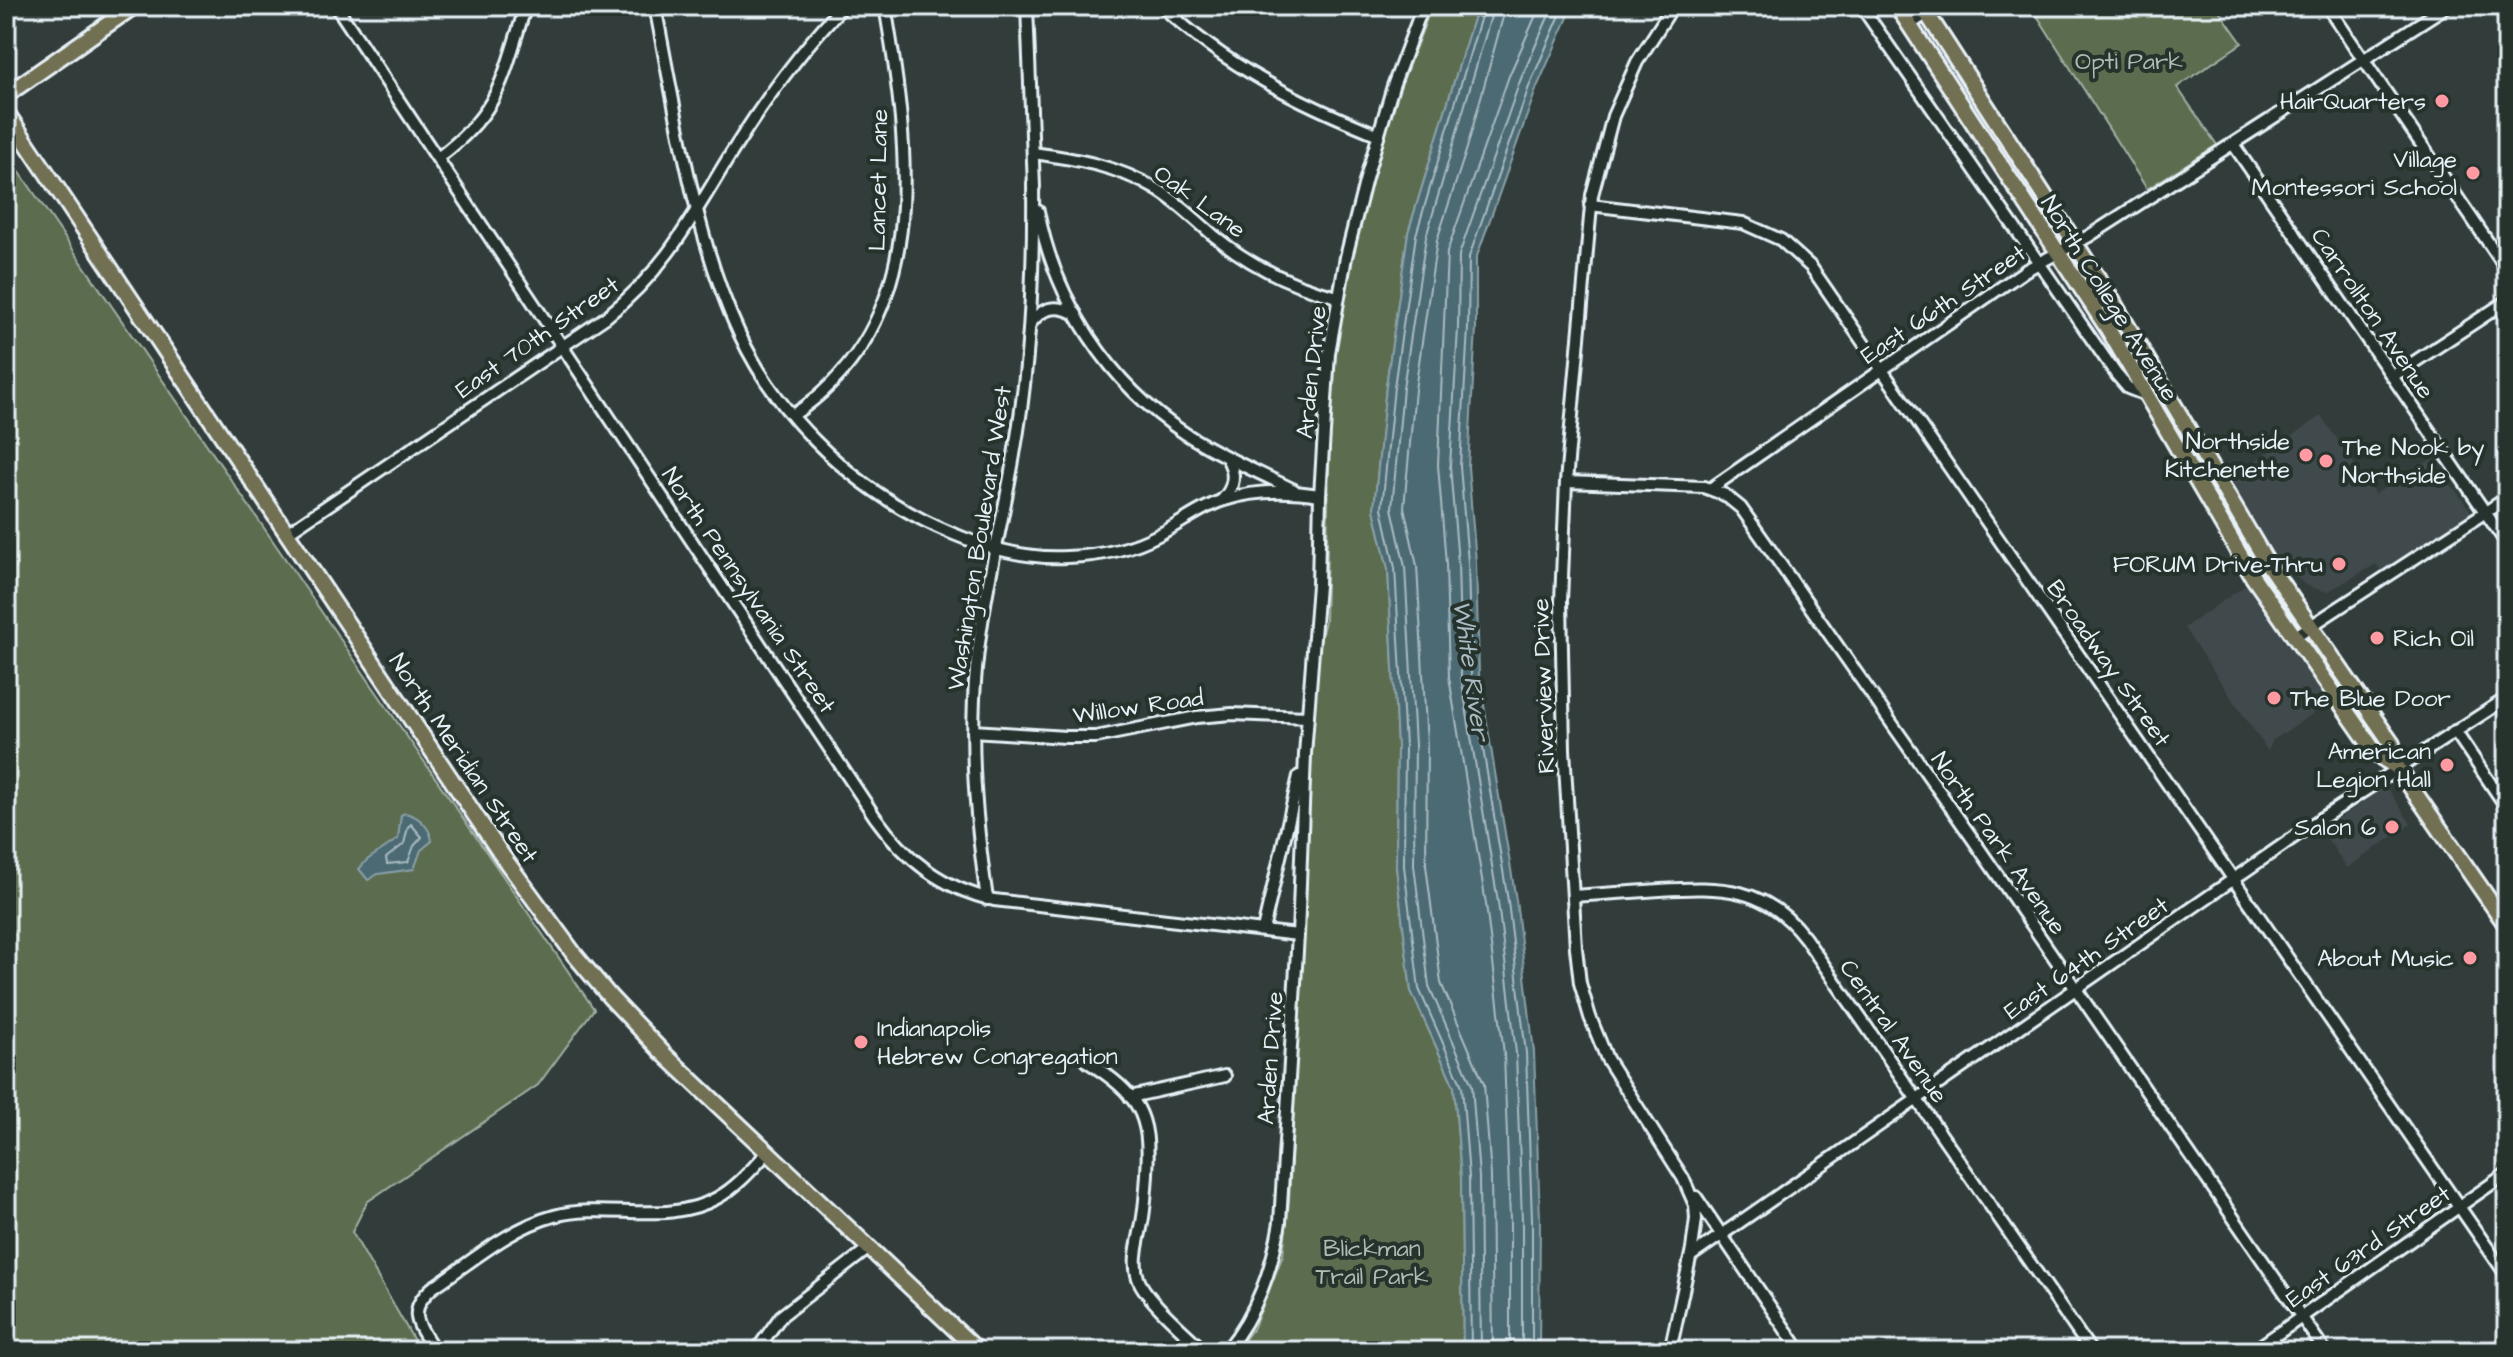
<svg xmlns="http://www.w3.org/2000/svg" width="2513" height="1357" font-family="'Architects Daughter',sans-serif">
	<rect width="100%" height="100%" fill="#323d3b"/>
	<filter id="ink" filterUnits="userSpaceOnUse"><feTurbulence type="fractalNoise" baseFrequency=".0125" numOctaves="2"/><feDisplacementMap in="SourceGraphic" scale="16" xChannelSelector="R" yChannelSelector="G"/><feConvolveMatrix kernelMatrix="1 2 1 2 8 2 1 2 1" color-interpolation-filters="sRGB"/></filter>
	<g filter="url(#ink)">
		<g fill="#414a4c">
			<path d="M2321 416 2375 494 2432 459 2470 510V515L2381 570 2376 564 2327 592 2305 585 2277 559 2229 479Z"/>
			<path d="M2246 585 2326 700 2316 707 2317 711 2273 740 2268 751 2184 628Z"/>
			<path d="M2386 786 2411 824 2347 868 2324 834V829Z"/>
		</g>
		<g fill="#5c6d4f" stroke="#a2afa4" stroke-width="2">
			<path d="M1432 6H1477L1408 233 1386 386 1374 509 1388 569 1397 746 1396 867 1411 991 1454 1086 1461 1178 1463 1351H1236L1254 1327 1283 1255 1289 1201 1314 711 1319 645 1325 621 1331 395 1340 319 1355 239 1394 103Z"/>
			<path d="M2031 6H2216L2242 43 2177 87 2217 145 2147 189Z"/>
			<path d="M6 152 594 1009 538 1085 367 1202 352 1232 420 1351H6Z"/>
		</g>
		<g fill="#4c6a73" stroke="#8aa0a8" stroke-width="2">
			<path d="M1477 6H1573L1537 87 1476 259V328L1468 467 1476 562 1479 675 1516 900 1534 1052 1540 1219 1539 1351H1463L1461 1178 1454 1086 1411 991 1396 867 1397 746 1388 569 1374 509 1386 386 1408 233Z"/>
			<path d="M405 813C419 816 430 827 432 841L421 850 414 869 378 874 368 880 359 869 367 860 398 839 401 815Z"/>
		</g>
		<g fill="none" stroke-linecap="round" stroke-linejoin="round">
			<g stroke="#aabbc3" stroke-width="2">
				<path d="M411 824 422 837 414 846 408 862 387 864 386 858 404 844 408 827Z"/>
				<path d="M1471 1351 1469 1177 1462 1086 1419 989 1404 866 1405 746 1395 568 1382 508 1394 387 1416 235 1484 6"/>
				<path d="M1481 1351 1479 1177 1472 1085 1429 986 1414 865 1415 745 1405 567 1392 508 1403 388 1426 237 1494 6"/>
				<path d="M1493 1351 1491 1176 1484 1084 1441 983 1426 865 1427 745 1417 566 1404 507 1415 390 1437 240 1467 148 1506 6"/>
				<path d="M1510 1351V1220L1504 1054 1486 904 1449 677 1446 564 1438 465 1447 252 1509 76 1540 6"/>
				<path d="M1522 1351V1220L1516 1053 1498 902 1461 676 1458 563 1450 466 1458 328 1459 255 1520 81 1553 6"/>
				<path d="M1532 1351V1219L1526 1053 1508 901 1471 675 1468 563 1460 466 1468 328 1469 257 1530 84 1564 6"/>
			</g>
			<g stroke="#e8f1f8" stroke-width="16">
				<g id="minor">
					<path d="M336 6 875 817C906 860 942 888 994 900L1298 935"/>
					<path d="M655 6C675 109 695 239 739 333 776 413 845 480 923 520 967 542 1017 560 1067 557 1099 556 1132 549 1160 534 1182 523 1201 507 1224 500 1255 490 1288 490 1320 495"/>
					<path d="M1027 6 1034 187"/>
					<path d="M1162 6C1225 66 1299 103 1379 135"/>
					<path d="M1861 6 2116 374 2128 388 2146 395"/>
					<path d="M2327 6 2507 270"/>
					<path d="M1909 25 1938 6"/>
					<path d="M2233 144 2507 544"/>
					<path d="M1033 153C1077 159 1117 166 1156 189 1177 201 1194 219 1213 235 1251 266 1291 286 1338 297"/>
					<path d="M439 157C503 109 502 76 526 6"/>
					<path d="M1590 205 1743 223 1781 240 1811 267 2507 1276"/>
					<path d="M1038 211C1055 300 1109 384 1186 434 1220 456 1258 472 1294 490"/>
					<path d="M1030 324C1042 307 1057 304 1076 314"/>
					<path d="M2393 376 2507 301"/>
					<path d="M793 415C933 322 910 151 885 6"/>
					<path d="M1566 482 1704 487 1725 495 1741 508 1972 838 2325 1351"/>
					<path d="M1710 489 2026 270 2089 236 2447 6"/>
					<path d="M1222 500C1235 487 1236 473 1227 458"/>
					<path d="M287 533 606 317C666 270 693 215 732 152 764 101 801 50 843 6"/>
					<path d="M2294 637 2507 498"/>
					<path d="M973 731 1066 737H1096L1197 717 1232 714 1308 717"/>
					<path d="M2455 731 2507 808"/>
					<path d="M1573 896C1602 894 1631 892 1660 890 1720 886 1766 886 1805 938L2091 1351"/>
					<path d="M987 899C976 822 969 747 976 669 983 596 1002 526 1014 455 1030 365 1034 274 1033 183"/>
					<path d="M1263 930 1299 776"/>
					<path d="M1088 1062C1139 1095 1151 1114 1147 1174 1146 1190 1145 1207 1142 1223 1139 1240 1132 1261 1138 1278 1144 1298 1187 1334 1204 1351"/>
					<path d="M1130 1097 1225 1076"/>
					<path d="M1696 1197 1800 1351"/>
					<path d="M1691 1256 2313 824 2507 698"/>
					<path d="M435 1351C419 1326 405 1312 432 1288 470 1263 509 1228 554 1216 607 1202 667 1226 717 1198 737 1187 752 1169 767 1153"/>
					<path d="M756 1351 781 1316 869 1248"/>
					<path d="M1226 1351C1257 1313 1272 1270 1280 1222L1298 935 1305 754 1318 585 1320 495 1329 353 1346 257 1366 178 1393 86 1423 6"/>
					<path d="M1670 1351 1692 1249 1696 1219 1695 1205 1683 1178 1607 1059 1590 1017 1580 983 1576 948 1564 749 1561 601 1566 482 1592 195 1613 116 1637 62 1673 6"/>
					<path d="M2253 1351 2507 1173"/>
				</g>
			</g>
			<g stroke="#e8f1f8" stroke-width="20">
				<g id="major">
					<path d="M1897 6 2108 329 2253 577 2377 755 2397 767 2507 926"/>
					<path d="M1922 6 2113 302 2269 566 2392 744 2397 767"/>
					<path d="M6 95 134 6"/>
					<path d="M6 112 503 857 574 954 610 997 664 1054 978 1351"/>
				</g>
			</g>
			<use href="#minor" stroke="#26332d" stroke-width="10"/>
			<use href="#major" stroke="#716f52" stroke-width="14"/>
		</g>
	</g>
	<g fill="#ff9aa2" stroke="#26332d" stroke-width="3">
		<circle cx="2442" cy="101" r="8"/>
		<circle cx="2473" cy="173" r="8"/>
		<circle cx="2306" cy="455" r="8"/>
		<circle cx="2326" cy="461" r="8"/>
		<circle cx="2339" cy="564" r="8"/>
		<circle cx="2377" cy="638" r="8"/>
		<circle cx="2274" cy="698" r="8"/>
		<circle cx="2447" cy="765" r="8"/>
		<circle cx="2392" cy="827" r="8"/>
		<circle cx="2470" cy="958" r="8"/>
		<circle cx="861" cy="1042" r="8"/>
	</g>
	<g text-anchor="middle" stroke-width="8" stroke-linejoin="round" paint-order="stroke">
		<g font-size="24" fill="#b0bcb4" stroke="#26332d">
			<text x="2129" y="69">Opti Park</text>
			<text x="1372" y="1256">Blickman<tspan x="1372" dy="28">Trail Park</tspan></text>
		</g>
		<g font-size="24" fill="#e8f1f8" stroke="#26332d" text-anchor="end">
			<text x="2426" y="109">HairQuarters</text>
			<text x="2457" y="167">Village<tspan x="2457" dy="28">Montessori School</tspan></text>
			<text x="2290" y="449">Northside<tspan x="2290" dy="28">Kitchenette</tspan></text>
			<text x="2342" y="455" text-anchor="start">The Nook by<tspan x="2342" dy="28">Northside</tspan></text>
			<text x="2323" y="572">FORUM Drive-Thru</text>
			<text x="2393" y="646" text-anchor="start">Rich Oil</text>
			<text x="2290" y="706" text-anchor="start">The Blue Door</text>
			<text x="2431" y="759">American<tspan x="2431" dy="28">Legion Hall</tspan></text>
			<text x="2376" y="835">Salon 6</text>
			<text x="2454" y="966">About Music</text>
			<text x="877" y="1036" text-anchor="start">Indianapolis<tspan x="877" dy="28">Hebrew Congregation</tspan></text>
		</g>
		<g font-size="24" fill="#e8f1f8" stroke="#26332d">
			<text transform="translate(878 180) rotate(-89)" y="8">Lancet Lane</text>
			<text transform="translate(1200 201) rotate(36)" y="8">Oak Lane</text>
			<text transform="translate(2110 298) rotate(58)" y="8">North College Avenue</text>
			<text transform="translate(1943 304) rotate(-34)" y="8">East 66th Street</text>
			<text transform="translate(2373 313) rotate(56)" y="8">Carrollton Avenue</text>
			<text transform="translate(537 337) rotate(-35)" y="8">East 70th Street</text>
			<text transform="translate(1311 372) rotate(-84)" y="8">Arden Drive</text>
			<text transform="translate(979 538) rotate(-81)" y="8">Washington Boulevard West</text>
			<text transform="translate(749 590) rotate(56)" y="8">North Pennsylvania Street</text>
			<text transform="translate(2109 663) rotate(55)" y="8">Broadway Street</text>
			<text transform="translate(1543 686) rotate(-92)" y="8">Riverview Drive</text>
			<text transform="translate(1138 706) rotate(-8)" y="8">Willow Road</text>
			<text transform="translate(464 758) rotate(56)" y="8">North Meridian Street</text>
			<text transform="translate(1999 843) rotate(55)" y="8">North Park Avenue</text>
			<text transform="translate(2086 958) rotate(-35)" y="8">East 64th Street</text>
			<text transform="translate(1894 1031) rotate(55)" y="8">Central Avenue</text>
			<text transform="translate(1270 1058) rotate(-86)" y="8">Arden Drive</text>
			<text transform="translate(2368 1246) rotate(-35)" y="8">East 63rd Street</text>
		</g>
		<g font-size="26" font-style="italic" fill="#aabbc3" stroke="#26332d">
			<text transform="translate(1472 670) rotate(82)" y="9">White River</text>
		</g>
	</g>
	<rect width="2513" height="1357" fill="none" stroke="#26332d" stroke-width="32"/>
	<rect x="16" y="16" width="2481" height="1325" fill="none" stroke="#e8f1f8" stroke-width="3" filter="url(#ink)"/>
</svg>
